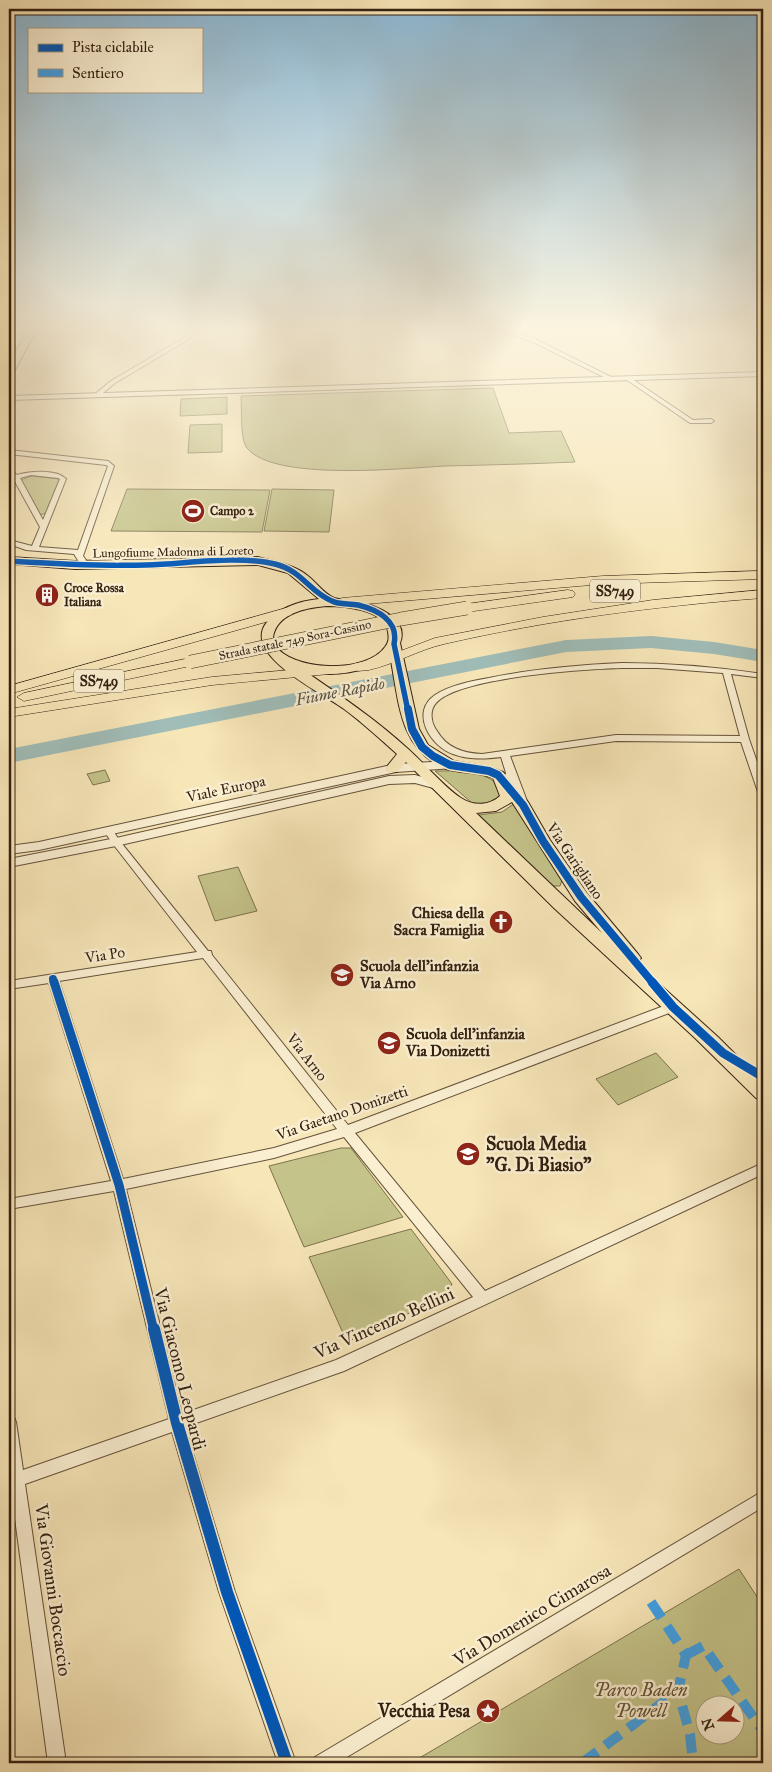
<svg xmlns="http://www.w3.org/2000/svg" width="772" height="1772" font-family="'IM FELL Great Primer',serif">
	<rect width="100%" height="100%" fill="#f7e6b8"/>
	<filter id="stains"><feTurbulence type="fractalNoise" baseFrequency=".004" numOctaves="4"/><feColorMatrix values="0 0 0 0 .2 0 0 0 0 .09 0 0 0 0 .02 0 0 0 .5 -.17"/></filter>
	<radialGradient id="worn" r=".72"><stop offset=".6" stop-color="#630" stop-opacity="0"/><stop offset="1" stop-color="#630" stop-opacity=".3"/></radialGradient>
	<g fill="#c4c389" stroke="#7c724d" fill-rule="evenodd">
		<path d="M493 388 509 433 561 431 575 462C531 464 488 465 445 466 406 468 274 482 247 448 240 440 242 408 241 396Z"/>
		<path d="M227 397V414L180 416 181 399Z"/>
		<path d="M222 424V452L188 453 190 425Z"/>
		<path d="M32 476 60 479 47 513 39 515 20 480Z"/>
		<path d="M127 489 270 490 262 532 111 531Z"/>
		<path d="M272 489 334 490 329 532 264 531Z"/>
		<path d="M105 770 110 781 93 785 87 774Z"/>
		<path d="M435 771C458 771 480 769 499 785L501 797 484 805 472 803Z"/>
		<path d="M515 803 562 880 560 886H553L479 815 502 812Z"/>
		<path d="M238 867 257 911 215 921 198 876Z"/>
		<path d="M656 1053 678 1077 618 1105 596 1079Z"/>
		<path d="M341 1148H351L403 1217 304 1247 269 1166Z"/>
		<path d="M411 1229 452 1284 444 1297 347 1342 309 1257Z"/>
		<path d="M739 1569 763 1606V1763H411ZM704 1704H734V1734H704Z"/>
	</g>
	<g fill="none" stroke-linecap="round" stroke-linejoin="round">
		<path fill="#a0bdb8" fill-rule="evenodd" d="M651 636 714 642 763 650V662L714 654 651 648 566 652 9 763V749L566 640Z"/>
		<g stroke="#65523b" stroke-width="2">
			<g id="minor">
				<path d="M15 328H22L33 333 28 334Z"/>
				<path d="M188 328H193L189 339 115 383 98 397H94V395L111 381 185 337Z"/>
				<path d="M492 328H500L535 339 615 379 610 380 531 341Z"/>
				<path d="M629 377 693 420 711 419 714 421 711 423H690L627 380 626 379Z"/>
				<path d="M9 450 108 461 114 466 83 556 86 560 85 562H79L74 554 26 550 9 544V540L32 546 40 527 13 478 9 474V469L17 475C30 471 57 469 66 479L39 547 78 550 108 466 106 465 9 454ZM31 475 58 478 60 479 43 520 20 478Z"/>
				<path d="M622 663C670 663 716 667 763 674V678L731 674 749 739 763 779V795L758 792 741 742 616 741 510 756 527 801 522 804 517 801 511 784 508 788 505 789 500 786 506 773 501 757C485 759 469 760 453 754 430 746 410 712 435 695 450 685 472 681 489 678 533 669 577 665 622 663ZM622 668H657L723 673 740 736 616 735 482 754C463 753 447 748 437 731 431 723 429 711 436 703 458 677 586 669 622 668Z"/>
				<path d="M109 828 112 829 119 840 208 951H211L212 955 348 1125 669 1004H677L679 1007 677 1010 355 1133 485 1291 763 1163V1174L344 1371 185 1427 235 1592 296 1763H278L219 1592 172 1432 25 1484 66 1763H48L11 1489H9V1415L14 1417 16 1422 23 1470 169 1419 114 1191 9 1209V1199L111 1181 49 983 9 989V981L197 952 113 844 104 831ZM203 958 337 1129 274 1148 123 1179 59 981ZM344 1137 473 1297 336 1360 182 1414 126 1189 274 1158Z"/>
				<path d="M763 1491V1507L337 1763H312L315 1757Z"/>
			</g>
		</g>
		<g stroke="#65523b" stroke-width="2">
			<g id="tertiary">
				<path d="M763 372V376L9 400V396Z"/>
				<path d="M450 761 454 762 456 765 454 768 396 772 39 850 9 854V846L39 842 396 764Z"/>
				<path d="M415 775 441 782 443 785 437 789 415 783 389 784 116 846 9 867V859L116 838 389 776Z"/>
			</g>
		</g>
		<g stroke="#342011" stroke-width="2">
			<g id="primary">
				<path d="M29 328H37L14 372 9 375V364Z"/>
				<path d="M258 557C275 562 294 564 308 576 317 583 323 593 334 598 340 600 349 600 356 601 375 605 410 618 400 643L419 729 428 745 454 761 489 767 503 772 528 802 550 840 587 893 638 954 641 958 636 963 718 1037 763 1082V1100L756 1098 695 1038 554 908 406 762 397 772H387L385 769 397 754C380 739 363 723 344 709 323 693 240 655 267 622 280 607 300 601 319 599L288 573 258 565 75 569 9 564V557L75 561ZM326 606C343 606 385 609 388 632 389 638 389 642 385 647 366 673 301 671 279 650L273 637C277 613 306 608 326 606ZM390 656C399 699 398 748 444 768 459 774 477 771 493 778L500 796C489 806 473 806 461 798 445 788 423 762 407 748 375 719 341 696 306 672 334 677 366 673 390 656ZM512 802 575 901 602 933 476 813 496 811Z"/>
			</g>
		</g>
		<g stroke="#342011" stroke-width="1">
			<g id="trunk">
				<path d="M763 571V579L603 584 342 606 335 602 342 598 603 576Z"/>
				<path d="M568 590 573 591 575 594 573 597 467 612 460 608 467 604Z"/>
				<path d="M763 590V598C656 606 548 620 444 644 418 650 395 664 369 670L358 671 351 667 353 664 382 658 435 638 543 617 653 600Z"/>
				<path d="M286 608 291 609 293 612 291 615 9 694V686Z"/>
				<path d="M190 658 195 659 197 662 195 665 24 701 17 697 24 693Z"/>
				<path d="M335 666 342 670 340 673 212 685 9 717V709L212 677Z"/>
			</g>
		</g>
		<use href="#minor" fill="#faefd1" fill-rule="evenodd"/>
		<use href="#tertiary" fill="#faefd1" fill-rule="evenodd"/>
		<use href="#primary" fill="#f7e6b8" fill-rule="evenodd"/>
		<use href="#trunk" fill="#f7e6b8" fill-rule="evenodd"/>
		<g stroke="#342011" stroke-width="14" stroke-linecap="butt">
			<path id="trunk-bridge" d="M190 662 401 619 467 608"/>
		</g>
		<use href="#trunk-bridge" stroke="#f7e6b8" stroke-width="13"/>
		<g stroke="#3ea2ea" stroke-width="10" stroke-dasharray="19 10" stroke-linecap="butt">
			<path d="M651 1602 686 1655 678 1691 690 1734 693 1763"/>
			<path d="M686 1655 703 1646 763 1731"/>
			<path d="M582 1763 678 1691"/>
		</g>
		<g stroke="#faefd1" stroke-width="8">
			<path id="cycleway-far3" d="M9 561C55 564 100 566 146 565 186 564 236 555 275 564 303 571 309 592 332 601 340 605 349 603 358 605 378 610 399 621 394 644L408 711"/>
		</g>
		<g stroke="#faefd1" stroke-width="11">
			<g id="cycleway-far2">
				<path d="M408 709 412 729 422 747 433 756 450 765 489 771 498 775 523 805 543 841 581 897 653 983"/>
				<path d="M53 979 54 983"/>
			</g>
		</g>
		<g stroke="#faefd1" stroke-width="12">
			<g id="cycleway-far1">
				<path d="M54 982 119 1185 154 1331"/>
				<path d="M652 982 673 1007 723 1053 763 1077"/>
			</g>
		</g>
		<g stroke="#faefd1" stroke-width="15">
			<path id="cycleway" d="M154 1329 177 1423 227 1592 287 1763"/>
		</g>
		<use href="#cycleway-far3" stroke="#0057b8" stroke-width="5.5"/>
		<use href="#cycleway-far2" stroke="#0057b8" stroke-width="8"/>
		<use href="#cycleway-far1" stroke="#0057b8" stroke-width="9"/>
		<use href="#cycleway" stroke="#0057b8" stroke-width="12"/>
	</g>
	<linearGradient id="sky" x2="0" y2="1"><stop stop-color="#8bb8d5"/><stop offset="0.57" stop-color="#fbf4df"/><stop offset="1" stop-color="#fbf4df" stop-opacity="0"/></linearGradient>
	<rect width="772" height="576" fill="url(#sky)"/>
	<defs>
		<g id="stadium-disc" transform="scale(1.25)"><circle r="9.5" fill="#8f2418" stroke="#faefd1"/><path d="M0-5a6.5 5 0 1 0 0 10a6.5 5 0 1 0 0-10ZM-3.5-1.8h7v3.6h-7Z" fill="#fff"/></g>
		<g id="building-disc" transform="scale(1.25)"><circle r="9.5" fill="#8f2418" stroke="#faefd1"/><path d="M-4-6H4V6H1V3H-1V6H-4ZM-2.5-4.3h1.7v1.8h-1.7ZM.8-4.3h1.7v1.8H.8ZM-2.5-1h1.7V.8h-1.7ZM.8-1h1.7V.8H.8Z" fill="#fff"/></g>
		<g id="church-disc" transform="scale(1.25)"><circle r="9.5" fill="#8f2418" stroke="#faefd1"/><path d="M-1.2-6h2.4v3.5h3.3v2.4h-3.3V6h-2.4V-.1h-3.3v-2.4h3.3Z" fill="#fff"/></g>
		<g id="school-disc" transform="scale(1.25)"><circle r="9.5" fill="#8f2418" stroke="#faefd1"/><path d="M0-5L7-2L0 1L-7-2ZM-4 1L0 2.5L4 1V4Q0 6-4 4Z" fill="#fff"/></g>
		<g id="sight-disc" transform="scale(1.25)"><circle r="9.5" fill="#8f2418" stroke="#faefd1"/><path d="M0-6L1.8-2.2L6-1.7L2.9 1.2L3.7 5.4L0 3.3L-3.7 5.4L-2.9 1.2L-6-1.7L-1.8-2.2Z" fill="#fff"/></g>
	</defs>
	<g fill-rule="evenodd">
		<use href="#stadium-disc" x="193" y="511"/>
		<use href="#building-disc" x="47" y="595"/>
		<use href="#church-disc" x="501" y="922"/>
		<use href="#school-disc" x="342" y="975"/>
		<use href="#school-disc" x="389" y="1043"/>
		<use href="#school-disc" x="468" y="1154"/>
		<use href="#sight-disc" x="488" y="1711"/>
	</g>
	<g text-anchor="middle" stroke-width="5" stroke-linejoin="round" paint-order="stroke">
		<g font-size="12" font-weight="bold" fill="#342011" stroke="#faefd1" text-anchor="start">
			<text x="210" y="515">Campo 2</text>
			<text x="64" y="592">Croce Rossa<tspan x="64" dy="14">Italiana</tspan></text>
		</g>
		<g font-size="12" fill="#342011" stroke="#faefd1">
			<text transform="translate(173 552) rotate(-1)" y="4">Lungofiume Madonna di Loreto</text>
			<text transform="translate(295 640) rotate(-12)" y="4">Strada statale 749 Sora-Cassino</text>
		</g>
		<g fill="#faefd1" stroke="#6f5e4b" stroke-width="1">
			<rect x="590" y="579.5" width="50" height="23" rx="4"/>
			<rect x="74" y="669.5" width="50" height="23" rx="4"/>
		</g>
		<g font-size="14" font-weight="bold" fill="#342011">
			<text x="615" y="596">SS749</text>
			<text x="99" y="686">SS749</text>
		</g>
		<g font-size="15" fill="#342011" stroke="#faefd1">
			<text transform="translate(226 789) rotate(-12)" y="5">Viale Europa</text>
			<text transform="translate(575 861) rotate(56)" y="5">Via Garigliano</text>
			<text transform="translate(105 955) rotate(-9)" y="5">Via Po</text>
			<text transform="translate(307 1057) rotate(52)" y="5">Via Arno</text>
			<text transform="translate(342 1113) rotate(-19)" y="5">Via Gaetano Donizetti</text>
		</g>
		<g font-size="15" font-weight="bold" fill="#342011" stroke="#faefd1" text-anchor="start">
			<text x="484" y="918" text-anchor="end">Chiesa della<tspan x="484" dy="17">Sacra Famiglia</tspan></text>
			<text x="360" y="971">Scuola dell'infanzia<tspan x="360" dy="17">Via Arno</tspan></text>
			<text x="406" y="1039">Scuola dell'infanzia<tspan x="406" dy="17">Via Donizetti</tspan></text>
		</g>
		<g font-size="16" font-style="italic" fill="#544f43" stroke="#faefd1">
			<text transform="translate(340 691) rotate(-11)" y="6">Fiume Rapido</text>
		</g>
		<g font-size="18" font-weight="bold" fill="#342011" stroke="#faefd1" text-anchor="start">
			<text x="486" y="1150">Scuola Media<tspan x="486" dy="21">"G. Di Biasio"</tspan></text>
			<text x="470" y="1717" text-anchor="end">Vecchia Pesa</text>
		</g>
		<g font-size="18" fill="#342011" stroke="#faefd1">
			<text transform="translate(384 1323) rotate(-24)" y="6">Via Vincenzo Bellini</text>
			<text transform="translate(180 1369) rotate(76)" y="6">Via Giacomo Leopardi</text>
			<text transform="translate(53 1590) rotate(82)" y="6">Via Giovanni Boccaccio</text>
			<text transform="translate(532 1615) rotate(-31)" y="6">Via Domenico Cimarosa</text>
		</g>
		<g font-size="18" font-style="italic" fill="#5f5135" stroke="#faefd1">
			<text x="641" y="1696">Parco Baden<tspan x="641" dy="21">Powell</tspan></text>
		</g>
	</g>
	<rect width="772" height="1772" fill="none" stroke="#f7e6b8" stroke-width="30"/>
	<rect x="10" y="10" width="752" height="1752" fill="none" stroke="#342011" stroke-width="2.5"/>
	<rect x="15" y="15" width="742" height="1742" fill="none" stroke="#342011"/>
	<rect x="28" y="28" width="175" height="65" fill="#faefd1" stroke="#ab9c84"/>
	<rect x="38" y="44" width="25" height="8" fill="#0057b8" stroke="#ab9c84"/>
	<text x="72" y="52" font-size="15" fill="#342011">Pista ciclabile</text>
	<rect x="38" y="69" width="25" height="8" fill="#3ea2ea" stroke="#ab9c84"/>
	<text x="72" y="78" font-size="15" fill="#342011">Sentiero</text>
	<g transform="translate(720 1720) rotate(250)"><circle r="24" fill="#faefd1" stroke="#ab9c84"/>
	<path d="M0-4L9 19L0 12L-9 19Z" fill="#8f2418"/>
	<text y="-8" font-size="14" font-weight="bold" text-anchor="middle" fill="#342011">N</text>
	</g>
	<rect width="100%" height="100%" filter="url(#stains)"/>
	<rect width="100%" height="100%" fill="url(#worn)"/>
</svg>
